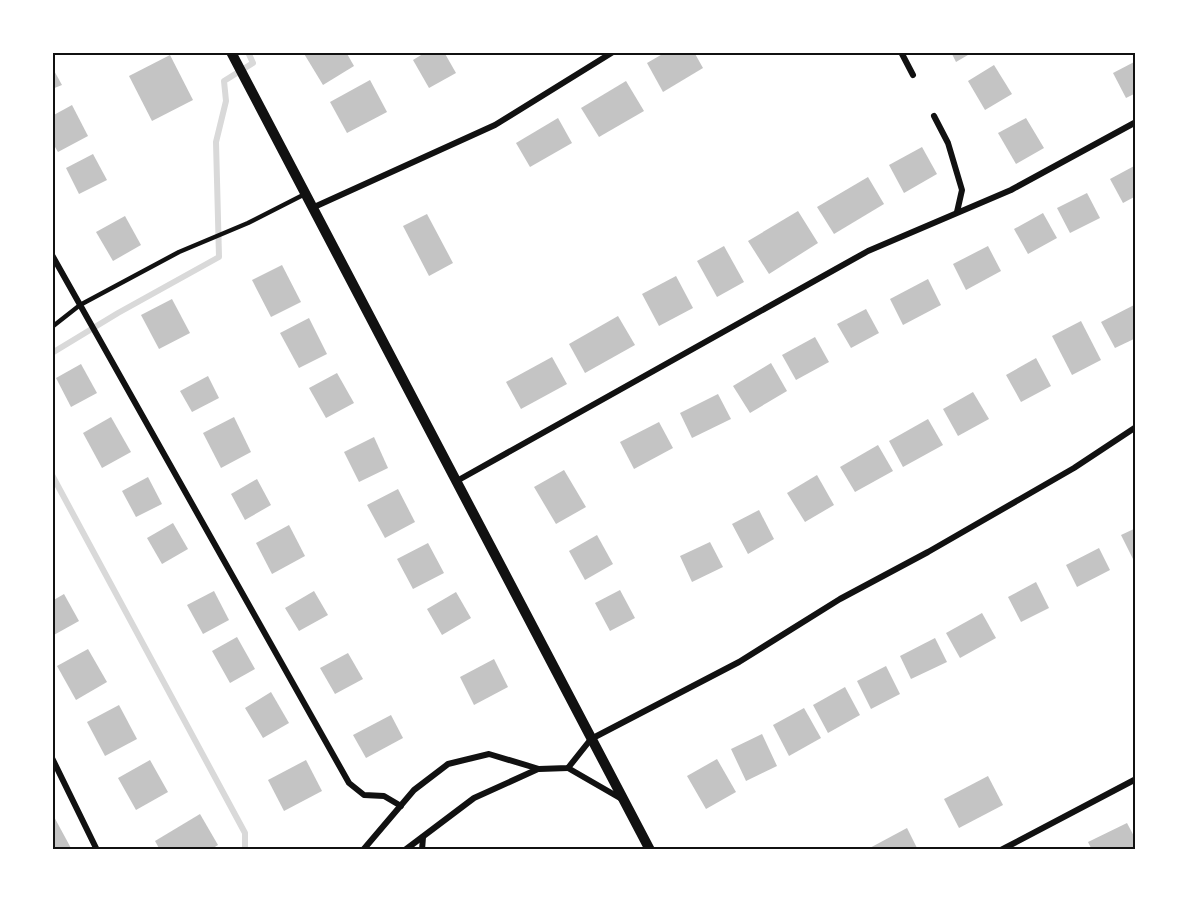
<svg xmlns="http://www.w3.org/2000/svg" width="1188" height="902" font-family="Inter,sans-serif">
	<rect width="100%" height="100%" fill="#fff"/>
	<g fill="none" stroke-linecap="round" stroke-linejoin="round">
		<g stroke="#d9d9d9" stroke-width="6">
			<path d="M52 353 118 313 219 257 216 142 226 101 224 81 253 63 248 52"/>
			<path d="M52 475 245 833V850"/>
		</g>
	</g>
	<g fill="#c4c4c4">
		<path d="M303 52H346L354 66 323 85Z"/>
		<path d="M426 52H444L456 73 429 88 413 60Z"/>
		<path d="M666 52H694L703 68 663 92 647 63Z"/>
		<path d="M951 52H973L956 62Z"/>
		<path d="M170 55 193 100 152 121 129 76Z"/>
		<path d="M1136 61V93L1126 98 1113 73Z"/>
		<path d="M994 65 1012 94 985 110 968 81Z"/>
		<path d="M52 67 62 85 52 89Z"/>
		<path d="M370 80 387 112 347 133 330 102Z"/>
		<path d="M626 81 644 111 599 137 581 108Z"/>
		<path d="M72 105 88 136 58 152 52 142V116Z"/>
		<path d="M558 118 572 143 530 167 516 143Z"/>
		<path d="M1026 118 1044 148 1016 164 998 133Z"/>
		<path d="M922 147 937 174 904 193 889 165Z"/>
		<path d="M93 154 107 180 79 194 66 168Z"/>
		<path d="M1136 165V196L1123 203 1110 179Z"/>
		<path d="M868 177 884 204 834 234 817 207Z"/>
		<path d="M1087 193 1100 218 1070 233 1057 208Z"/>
		<path d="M798 211 818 243 769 274 748 241Z"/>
		<path d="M1043 213 1057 238 1028 254 1014 229Z"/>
		<path d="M427 214 453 263 429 276 403 226Z"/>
		<path d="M125 216 141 245 113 261 96 232Z"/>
		<path d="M724 246 744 282 717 297 697 261Z"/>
		<path d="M988 246 1001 271 966 290 953 264Z"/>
		<path d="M282 265 301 302 271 317 252 280Z"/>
		<path d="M676 276 693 308 659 326 642 294Z"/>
		<path d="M928 279 941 305 903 325 890 299Z"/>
		<path d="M172 299 190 333 159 349 141 315Z"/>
		<path d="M1136 304V338L1115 348 1101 322Z"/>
		<path d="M866 309 879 333 851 348 837 324Z"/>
		<path d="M618 316 635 345 585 373 569 344Z"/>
		<path d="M309 318 327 354 299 368 280 333Z"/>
		<path d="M1081 321 1101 360 1072 375 1052 336Z"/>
		<path d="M815 337 829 362 796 380 782 355Z"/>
		<path d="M552 357 567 384 521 409 506 382Z"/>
		<path d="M1036 358 1051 386 1021 402 1006 375Z"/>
		<path d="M771 363 787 391 750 413 733 386Z"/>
		<path d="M81 364 97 393 71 407 56 378Z"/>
		<path d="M337 373 354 403 326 418 309 388Z"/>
		<path d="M208 376 219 398 192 412 180 391Z"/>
		<path d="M973 392 989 419 958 436 943 409Z"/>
		<path d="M718 394 731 419 692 438 680 413Z"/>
		<path d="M111 417 131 452 102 468 83 433Z"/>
		<path d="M234 417 251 452 221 468 203 433Z"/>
		<path d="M928 419 943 445 903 467 889 441Z"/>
		<path d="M659 422 673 448 634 469 620 442Z"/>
		<path d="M374 437 388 468 359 482 344 452Z"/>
		<path d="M878 445 893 471 855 492 840 467Z"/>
		<path d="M564 470 586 507 556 524 534 487Z"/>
		<path d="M817 475 834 505 805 522 787 493Z"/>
		<path d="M148 477 162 504 136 517 122 491Z"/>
		<path d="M257 479 271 505 245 520 231 494Z"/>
		<path d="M398 489 415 522 385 538 367 505Z"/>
		<path d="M759 510 774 539 748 554 732 524Z"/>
		<path d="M173 523 188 549 162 564 147 538Z"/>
		<path d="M289 525 305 556 272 574 256 543Z"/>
		<path d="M1136 528V558L1133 559 1121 535Z"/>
		<path d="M597 535 613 564 585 580 569 551Z"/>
		<path d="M710 542 723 567 692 582 680 556Z"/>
		<path d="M428 543 444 573 413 589 397 559Z"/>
		<path d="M1099 548 1110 570 1077 587 1066 565Z"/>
		<path d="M1036 582 1049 608 1021 622 1008 597Z"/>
		<path d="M620 590 635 618 610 631 595 603Z"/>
		<path d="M214 591 229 620 203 634 187 605Z"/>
		<path d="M314 591 328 615 299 631 285 608Z"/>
		<path d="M456 592 471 618 442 635 427 609Z"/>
		<path d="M64 594 79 621 52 636V601Z"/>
		<path d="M982 613 996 638 960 658 946 633Z"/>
		<path d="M237 637 255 669 230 683 212 651Z"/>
		<path d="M935 638 947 662 911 679 900 656Z"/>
		<path d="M88 649 107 682 76 700 57 666Z"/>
		<path d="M348 653 363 679 335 694 320 668Z"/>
		<path d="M494 659 508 687 474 705 460 677Z"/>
		<path d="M886 666 900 694 871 709 857 681Z"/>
		<path d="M845 687 860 715 828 733 813 705Z"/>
		<path d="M271 692 289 723 263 738 245 708Z"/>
		<path d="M119 705 137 739 105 756 87 722Z"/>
		<path d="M804 708 821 738 789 756 773 725Z"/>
		<path d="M391 715 403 738 366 758 353 735Z"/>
		<path d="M762 734 777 766 746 781 731 749Z"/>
		<path d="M717 759 736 792 706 809 687 776Z"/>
		<path d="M150 760 168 792 136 810 118 778Z"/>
		<path d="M306 760 322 791 284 811 268 780Z"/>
		<path d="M988 776 1003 805 959 828 944 799Z"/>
		<path d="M52 813 72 850H52Z"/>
		<path d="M200 814 218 845 210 850H160L155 841Z"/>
		<path d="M1127 823 1136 840V850H1092L1088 842Z"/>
		<path d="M907 828 918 850H866Z"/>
	</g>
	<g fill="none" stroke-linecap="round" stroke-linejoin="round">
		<path stroke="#111" stroke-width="4.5" d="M52 327 80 305 179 252 248 223 305 194"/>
		<g stroke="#111" stroke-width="6">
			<path d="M901 52 913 75"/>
			<path d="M934 116 948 143 962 190 957 212"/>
			<path d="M312 208 495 125 613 52"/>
			<path d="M52 255 349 783 364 795 384 796 401 806"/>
			<path d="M455 482 868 251 1011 190 1136 122"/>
			<path d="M52 758 97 850"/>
			<path d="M568 768 620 798"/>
			<path d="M363 850 414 790 448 764 489 754 539 769 568 768 591 739 739 662 840 599 928 552 1074 468 1136 427"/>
			<path d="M405 850 474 798 538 769"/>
			<path d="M422 850 423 837"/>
			<path d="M1001 850 1136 779"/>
		</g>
		<path stroke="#111" stroke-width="10" d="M231 52 650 850"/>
	</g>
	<rect width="1188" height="902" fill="none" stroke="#ffffff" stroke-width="108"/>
	<rect x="54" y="54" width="1080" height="794" fill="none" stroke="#111" stroke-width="2"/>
</svg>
